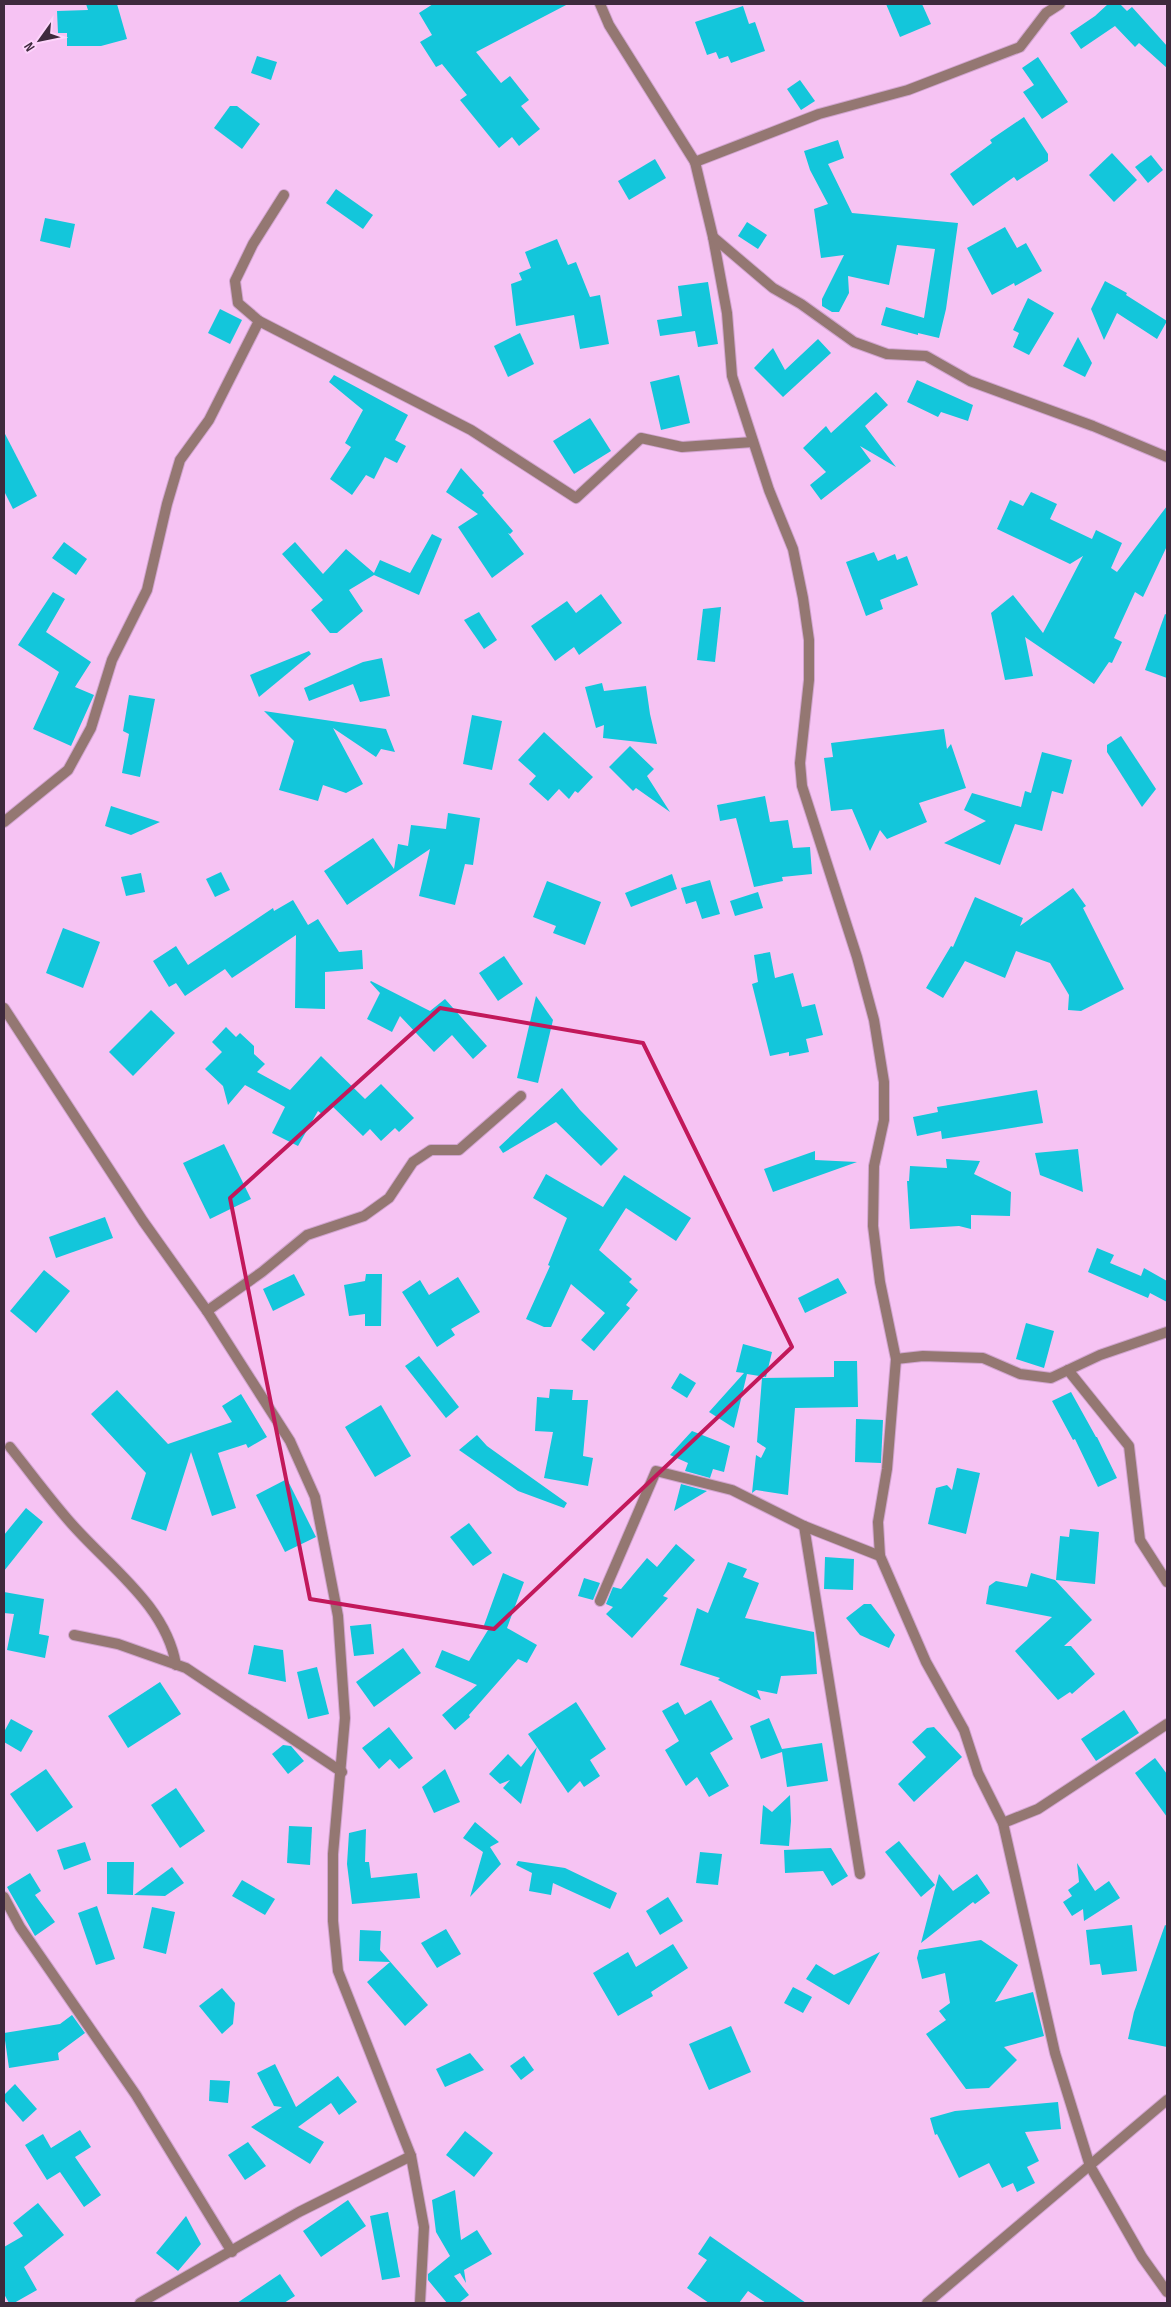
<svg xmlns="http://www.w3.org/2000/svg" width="1171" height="2307" font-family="'Sofia Sans Condensed',sans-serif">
	<rect width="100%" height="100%" fill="#f6c3f3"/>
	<g fill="#13c6db">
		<path d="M86 4H117L127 39 101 46H67V33H58L57 11 88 10Z"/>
		<path d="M433 4H568L476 52 501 83 510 76 529 100 521 106 540 129 519 146 512 137 499 148 460 100 467 95 442 64 436 67 420 42 432 35 419 13Z"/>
		<path d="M886 4H922L931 24 900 37Z"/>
		<path d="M1108 4H1120L1127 11 1132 7 1167 46V68L1139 43 1135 47 1115 26 1081 49 1070 33 1095 16Z"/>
		<path d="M743 6 749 24 755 22 765 51 731 63 728 56 719 59 716 52 707 55 695 22Z"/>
		<path d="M257 56 277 62 271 80 251 73Z"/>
		<path d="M1038 57 1068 102 1042 119 1023 92 1034 85 1022 68Z"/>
		<path d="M800 80 815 101 801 110 787 89Z"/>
		<path d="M230 106H237L260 124 242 149 214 128Z"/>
		<path d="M1024 117 1048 154V161L1017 181 1014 177 973 206 950 174 992 143 990 140Z"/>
		<path d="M838 140 844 158 828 164 852 213 958 223 946 309 939 338 918 333V335L881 325 886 307 924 318 935 249 897 245 889 285 848 276 849 293 839 312H832L822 306V299L844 255 821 258 814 209 828 204 810 170 804 151Z"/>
		<path d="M1112 153 1137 180 1114 202 1089 175Z"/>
		<path d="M1151 155 1163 170 1148 183 1135 167Z"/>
		<path d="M655 159 666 178 629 200 618 181Z"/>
		<path d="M336 189 373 215 363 229 326 203Z"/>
		<path d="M45 218 75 224 70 248 40 241Z"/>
		<path d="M747 222 767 235 758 249 738 236Z"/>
		<path d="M1005 227 1017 248 1026 243 1042 271 1015 286 1014 283 992 295 967 248Z"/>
		<path d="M557 239 568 265 576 262 590 297 600 295 609 344 580 349 574 315 516 326 511 284 522 280 519 273 531 268 525 252Z"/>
		<path d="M1105 281 1127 293 1126 295 1167 321 1157 339 1117 313 1104 340 1091 309Z"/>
		<path d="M708 282 718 344 698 347 695 331 660 336 657 320 682 316 678 286Z"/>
		<path d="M1028 298 1054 313 1029 355 1013 347 1019 333 1013 330Z"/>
		<path d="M220 309 242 320 230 344 208 333Z"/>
		<path d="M520 333 534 364 508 377 494 346Z"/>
		<path d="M1078 337 1092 363 1085 377 1063 366Z"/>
		<path d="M818 339 831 353 783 397 754 368 773 348 785 370Z"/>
		<path d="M334 375 408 415 395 440 406 446 397 463 385 457 374 479 366 475 352 495 330 479 351 447 345 443 363 410 329 382Z"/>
		<path d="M679 375 690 423 661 430 650 382Z"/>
		<path d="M917 380 973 405 968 421 941 412 938 417 907 402Z"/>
		<path d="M876 392 888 405 865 426 896 467 860 446 871 461 821 500 810 485 826 472 803 448 826 426 831 433Z"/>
		<path d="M590 418 611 451 574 474 553 441Z"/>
		<path d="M4 432 37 496 13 509 4 491Z"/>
		<path d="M461 468 484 493 482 495 513 531 510 534 508 533 524 554 492 578 458 527 478 514 446 492Z"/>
		<path d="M1031 492 1057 504 1050 519 1092 539 1096 530 1122 543 1111 568 1117 572 1167 506V546L1143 597 1135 592 1114 638 1122 642 1112 663 1109 662 1094 684 1025 637 1033 676 1005 680 991 613 1013 595 1043 633 1083 556 1070 564 997 529 1010 500 1023 506Z"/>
		<path d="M432 534 442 539 419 595 374 575 349 590 363 611 337 633H330L311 610 323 600 282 554 295 542 323 574 346 549 374 573 380 560 410 573Z"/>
		<path d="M64 542 87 559 76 575 52 558Z"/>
		<path d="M874 552 878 561 895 554 897 560 907 556 918 585 880 600 883 609 866 616 846 562Z"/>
		<path d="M53 592 65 599 46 632 91 662 75 687 94 695 71 746 33 729 59 672 18 645Z"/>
		<path d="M601 594 622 623 579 655 574 647 555 661 531 626 567 601 576 613Z"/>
		<path d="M721 607 715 662 697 660 703 609Z"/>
		<path d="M479 612 497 640 484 649 464 620Z"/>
		<path d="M1165 614 1167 615V678L1145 670Z"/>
		<path d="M309 651 311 654 259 697 250 675Z"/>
		<path d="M382 658 390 696 360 702 353 684 309 701 304 688 363 662Z"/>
		<path d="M602 683 604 691 646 686 650 714 657 744 603 738 604 725 596 728 585 687Z"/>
		<path d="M129 695 155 699 140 777 122 773 129 734 123 731Z"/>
		<path d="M264 711 386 729 395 752 381 749 376 757 333 728 363 784 346 793 323 785 318 801 279 790 294 741Z"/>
		<path d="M472 715 502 721 492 770 463 764Z"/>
		<path d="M944 729 947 749 951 744 966 788 919 803 927 822 887 839 880 830 870 851 852 809 831 811 824 758 833 757 831 743Z"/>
		<path d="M544 732 593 777 578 793 575 791 569 799 559 789 548 801 529 784 536 776 518 760Z"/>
		<path d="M1121 736 1156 789 1142 807 1107 752V745Z"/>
		<path d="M630 746 654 769 647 776 670 812 636 788 633 791 609 767Z"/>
		<path d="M1042 752 1072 760 1063 794 1052 791 1042 831 1015 824 1000 865 944 843 986 821 964 810 972 793 1021 807 1025 791 1031 793Z"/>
		<path d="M765 796 770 822 788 820 793 848 810 847 812 874 782 877 783 881 754 887 736 818 720 821 717 805Z"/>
		<path d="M111 806 160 822 131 835 105 826Z"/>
		<path d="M448 813 480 818 473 865 465 864 455 905 419 896 430 849 347 905 324 871 373 838 394 869 398 844 408 846 411 825 446 829Z"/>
		<path d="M221 872 230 890 215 897 206 879Z"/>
		<path d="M141 873 145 892 126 896 121 877Z"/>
		<path d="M672 874 677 889 631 907 625 893Z"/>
		<path d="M710 880 720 914 702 919 696 901 686 904 681 888Z"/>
		<path d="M547 881 601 902 585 945 553 933 556 926 533 917Z"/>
		<path d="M1073 888 1086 906 1083 908 1124 989 1081 1011 1068 1010 1069 995 1050 963 1016 951 1005 978 965 961 943 998 926 988 951 946 953 947 975 897 1023 918 1020 926Z"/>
		<path d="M758 892 763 908 735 916 730 901Z"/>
		<path d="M293 900 308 925 318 919 339 952 362 950 363 969 325 972V1009L295 1008 296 935 232 978 225 969 185 996 176 983 169 987 153 961 176 946 188 965 273 908 274 911Z"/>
		<path d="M63 928 100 942 83 988 46 973Z"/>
		<path d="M770 952 775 978 793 973 802 1007 815 1004 823 1035 806 1039 809 1052 789 1056V1052L770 1056 752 984 758 982 754 955Z"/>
		<path d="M504 956 523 984 498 1001 479 973Z"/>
		<path d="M371 981 430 1011 445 999 487 1046 473 1059 452 1035 434 1052 400 1016 392 1032 367 1019 380 993 370 982Z"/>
		<path d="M536 996 553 1020 538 1083 517 1078Z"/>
		<path d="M151 1010 175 1033 133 1076 109 1052Z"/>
		<path d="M226 1027 236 1037 240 1033 254 1046V1054L265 1064 257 1072 290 1090 321 1056 365 1099 381 1084 414 1118 399 1132 395 1128 381 1141 370 1129 363 1136 332 1106 323 1115 318 1111 298 1146 272 1133 285 1107 245 1085 228 1105 223 1086 205 1069 222 1052 212 1042Z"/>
		<path d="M562 1088 580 1110 618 1149 601 1166 556 1122 503 1153 499 1147Z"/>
		<path d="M1037 1090 1043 1123 942 1139 941 1131 917 1136 913 1117 938 1112 937 1107Z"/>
		<path d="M224 1144 251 1199 210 1219 183 1163Z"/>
		<path d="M1078 1149 1083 1192 1040 1175 1035 1153Z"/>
		<path d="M815 1151V1160L857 1162 773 1192 764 1169Z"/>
		<path d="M946 1159 980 1161 974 1174 1011 1192 1010 1216 971 1215V1229L959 1226 910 1229 907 1181H909L910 1166 947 1168Z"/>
		<path d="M546 1174 603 1207 624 1175 691 1218 676 1241 626 1208 599 1250 632 1279 629 1282 638 1290 626 1305 630 1308 594 1351 581 1340 605 1313 571 1284 551 1327H544L526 1319 550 1266 548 1265 567 1218 533 1198Z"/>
		<path d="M105 1217 113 1238 56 1258 49 1237Z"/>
		<path d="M1097 1248 1114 1255 1110 1263 1141 1276 1144 1268 1167 1281V1302L1150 1293 1148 1298 1088 1272Z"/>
		<path d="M44 1270 70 1291 36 1333 10 1311Z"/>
		<path d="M294 1274 305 1295 273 1311 263 1289Z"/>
		<path d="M366 1274H382L381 1326H365V1314L349 1316 344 1285 365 1281Z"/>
		<path d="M458 1277 480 1312 451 1329 455 1335 437 1347 402 1292 420 1280 429 1295Z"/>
		<path d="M838 1278 847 1293 805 1313 798 1298Z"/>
		<path d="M1026 1323 1054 1331 1044 1368 1016 1359Z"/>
		<path d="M743 1344 772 1352 766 1377 747 1374 734 1428 709 1412 744 1373 736 1372Z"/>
		<path d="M419 1356 459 1407 446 1418 405 1366Z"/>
		<path d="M834 1361H857L858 1407 795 1408 788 1495 756 1490 752 1493 756 1455 761 1458 766 1448 757 1442 762 1378 834 1377Z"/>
		<path d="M680 1373 696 1383 687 1398 671 1388Z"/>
		<path d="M550 1389 573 1390 572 1400H588L583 1456 593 1458 588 1486 544 1478 553 1432 535 1431 537 1397 549 1398Z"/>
		<path d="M117 1390 168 1444 232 1422 222 1406 241 1394 267 1437 248 1448 246 1444 218 1453 236 1508 212 1516 191 1452 166 1531 131 1519 146 1473 91 1414Z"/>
		<path d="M1071 1392 1096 1437H1097L1117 1478 1098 1487 1075 1439 1073 1440 1052 1401Z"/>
		<path d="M381 1405 411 1456 375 1477 345 1427Z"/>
		<path d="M856 1419 883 1420 881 1463 855 1462Z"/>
		<path d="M692 1431 730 1446 724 1472 713 1469 710 1478 685 1471 688 1463 670 1455Z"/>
		<path d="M477 1435 487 1446 567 1503 564 1508 518 1491 459 1450Z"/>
		<path d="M957 1468 980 1473 966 1534 928 1524 936 1488 947 1485 952 1490Z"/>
		<path d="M287 1479 316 1537 285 1552 256 1495Z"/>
		<path d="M681 1484 707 1491 674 1511Z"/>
		<path d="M26 1508 43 1522 4 1571V1535Z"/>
		<path d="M469 1523 492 1553 473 1566 450 1537Z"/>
		<path d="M1070 1529 1099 1532 1095 1584 1056 1580 1060 1536 1069 1537Z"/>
		<path d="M676 1544 695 1560 663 1596 668 1598 632 1638 606 1614 613 1607 606 1604 613 1587 621 1589 647 1558 657 1567Z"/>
		<path d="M825 1557 854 1559 853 1590 824 1589Z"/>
		<path d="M728 1562 747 1569 743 1577 759 1583 745 1618 814 1632 817 1674 781 1676 777 1694 757 1690 761 1700 718 1680 720 1678 680 1665 697 1608 708 1613Z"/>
		<path d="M503 1573 524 1582 507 1628 537 1645 527 1663 518 1659 469 1715 470 1717 455 1730 442 1715 477 1685 435 1667 442 1650 469 1661 488 1630 483 1628Z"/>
		<path d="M1031 1573 1055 1580 1092 1620 1064 1646H1071L1095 1674 1072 1694 1070 1692 1058 1700 1015 1651 1052 1617 986 1604 989 1586 996 1581 1027 1587Z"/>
		<path d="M584 1578 600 1583 593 1600 578 1596Z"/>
		<path d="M4 1592 44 1599 39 1634 49 1636 45 1658 7 1650 14 1614 4 1613Z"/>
		<path d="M864 1604H871L895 1635 889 1648 860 1635 846 1618Z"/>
		<path d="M371 1624 374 1654 354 1656 350 1626Z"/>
		<path d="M254 1645 283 1650 286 1682 248 1674Z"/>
		<path d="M403 1648 421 1673 374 1707 356 1682Z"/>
		<path d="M317 1667 329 1714 308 1719 297 1672Z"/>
		<path d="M160 1682 181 1714 128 1748 108 1716Z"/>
		<path d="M711 1700 733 1739 710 1753 729 1786 709 1797 697 1777 686 1786 665 1750 679 1741 662 1711 678 1702 685 1715Z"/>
		<path d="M576 1702 606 1749 590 1760 600 1776 584 1787 580 1781 568 1793 537 1747 521 1804 503 1788 510 1780 500 1784 489 1774 508 1754 521 1767 537 1747 528 1734Z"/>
		<path d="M1124 1710 1139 1733 1096 1761 1081 1739Z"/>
		<path d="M769 1718 782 1749 822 1743 828 1781 787 1787 782 1752 761 1759 750 1726Z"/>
		<path d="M11 1719 33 1731 21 1752 4 1742V1732Z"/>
		<path d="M389 1727 413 1758 399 1769 390 1759 379 1769 362 1748Z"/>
		<path d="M934 1727 962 1757 914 1802 898 1784 926 1757 912 1742 927 1728Z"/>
		<path d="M283 1745 291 1746 304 1761 288 1774 272 1754Z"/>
		<path d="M1155 1758 1167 1774V1817L1135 1773Z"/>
		<path d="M46 1769 73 1807 37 1832 10 1794Z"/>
		<path d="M445 1769 460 1802 434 1813 422 1787Z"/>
		<path d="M176 1788 205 1831 180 1848 151 1805Z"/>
		<path d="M790 1795 791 1821 789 1846 760 1844 763 1805 772 1812Z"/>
		<path d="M475 1822 499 1842 490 1847 501 1864 470 1897 483 1852 463 1838Z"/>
		<path d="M289 1826 312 1827 310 1865 287 1863Z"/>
		<path d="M366 1829 365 1862H369L371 1878 417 1873 420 1898 352 1904 347 1864 349 1833Z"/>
		<path d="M899 1841 935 1885 921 1897 885 1852Z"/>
		<path d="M85 1842 91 1860 64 1870 57 1850Z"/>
		<path d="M831 1848 848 1876 832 1886 823 1871 785 1873 784 1850Z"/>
		<path d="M700 1852 722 1854 718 1885 696 1883Z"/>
		<path d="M518 1861 565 1868 617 1893 610 1909 553 1883 551 1895 529 1891 532 1873 516 1865Z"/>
		<path d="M107 1862H134L133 1895 107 1894Z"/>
		<path d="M1077 1863 1095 1891 1109 1881 1120 1898 1084 1921 1083 1909 1072 1916 1063 1902 1072 1896 1068 1890 1079 1882Z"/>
		<path d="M172 1867 184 1883 165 1896 134 1895Z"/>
		<path d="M30 1873 41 1891 35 1895 55 1922 35 1936 7 1887Z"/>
		<path d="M939 1874 953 1891 977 1874 990 1893 975 1904 973 1902 921 1943Z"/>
		<path d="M242 1880 275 1899 265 1915 232 1896Z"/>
		<path d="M668 1897 683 1921 660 1935 646 1911Z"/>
		<path d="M97 1906 115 1959 96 1965 78 1913Z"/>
		<path d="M152 1907 175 1912 166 1954 143 1948Z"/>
		<path d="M1132 1925 1137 1971 1102 1975 1100 1964 1090 1965 1086 1930Z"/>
		<path d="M1165 1925 1167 1926V2047L1128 2039 1134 2012Z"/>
		<path d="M446 1929 461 1954 437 1968 421 1943Z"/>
		<path d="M360 1930 381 1931 380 1950 428 2005 405 2026 367 1982 390 1962 359 1961Z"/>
		<path d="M981 1940 1018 1965 995 2002 1033 1992 1044 2036 1004 2047 1017 2060 989 2088 966 2089 926 2034 946 2020 939 2011 950 2003 945 1973 922 1979 917 1958 919 1950Z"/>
		<path d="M673 1944 688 1968 651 1992 653 1996 618 2016 593 1973 628 1952 636 1967Z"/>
		<path d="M880 1952 849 2005 806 1979 816 1964 834 1975Z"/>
		<path d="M793 1987 812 1997 803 2013 784 2003Z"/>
		<path d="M222 1988 235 2003 233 2024 222 2034 199 2006Z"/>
		<path d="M72 2015 85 2033 58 2053 59 2060 9 2068 4 2033 60 2024Z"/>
		<path d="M731 2026 751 2072 709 2090 689 2044Z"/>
		<path d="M470 2053 484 2070 445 2087 436 2069Z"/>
		<path d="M524 2056 534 2070 521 2080 510 2066Z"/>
		<path d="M275 2064 296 2107 338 2076 357 2102 339 2115 331 2103 298 2127 324 2142 310 2164 251 2127 282 2107 274 2106 257 2073Z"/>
		<path d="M210 2080 230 2081 228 2103 209 2101Z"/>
		<path d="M15 2084 37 2109 23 2122 4 2100V2095Z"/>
		<path d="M1058 2102 1061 2129 1025 2132 1039 2161 1027 2167 1035 2183 1017 2192 1013 2183 1002 2188 989 2163 959 2178 937 2134 935 2135 930 2118 955 2111Z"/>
		<path d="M80 2130 91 2147 75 2157 101 2195 84 2207 60 2172 47 2180 25 2145 43 2134 51 2148Z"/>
		<path d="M465 2131 493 2153 474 2177 446 2155Z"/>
		<path d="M248 2142 266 2166 245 2180 228 2155Z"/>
		<path d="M455 2190 461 2240 477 2230 492 2254 464 2270 466 2283 460 2273 454 2276 469 2295 459 2303H447L428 2280V2274L450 2256 436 2232 432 2200Z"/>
		<path d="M348 2200 366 2226 321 2257 303 2231Z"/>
		<path d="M38 2203 64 2235 24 2267 37 2290 14 2303H9L4 2294V2247L23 2236 13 2223Z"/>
		<path d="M388 2212 400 2277 382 2280 370 2216Z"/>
		<path d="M186 2216 201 2244 178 2271 156 2253Z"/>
		<path d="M710 2236 806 2303H766L748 2291 739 2303H709L687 2288 707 2260 698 2254Z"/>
		<path d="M280 2274 295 2296 284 2303H237Z"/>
	</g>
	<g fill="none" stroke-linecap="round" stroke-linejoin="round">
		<g stroke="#d1a4cf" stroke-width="12">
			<g id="street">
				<path d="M600 4 609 25 695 162 819 114 908 90 1020 47 1046 13 1060 4"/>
				<path d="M695 162 713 237 727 313 732 376 769 490 793 549 803 598 809 640V680L800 763 802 786 857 957 874 1020 884 1082V1120L874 1166 873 1226 880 1282 896 1359 887 1469 878 1522 880 1556 926 1662 964 1730 978 1773 1003 1823 1055 2053 1090 2166 1142 2257 1167 2292"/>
				<path d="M713 237 773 288 801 304 854 342 887 354 926 356 970 381 1093 426 1167 457"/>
				<path d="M259 321 471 430 576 498 641 438 682 447 753 442"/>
				<path d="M4 822 68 770 91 728 112 660 147 590 167 504 180 460 209 420 259 321 238 303 235 281 253 244 284 195"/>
				<path d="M4 1008 143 1221 207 1311 290 1441 315 1497 338 1616 345 1718 333 1854V1921L338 1971 411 2156 424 2227 420 2303"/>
				<path d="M207 1311 262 1272 307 1235 364 1216 389 1198 413 1162 431 1150H459L521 1096"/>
				<path d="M896 1359 923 1356 983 1358 1020 1374 1051 1378 1100 1355 1167 1332"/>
				<path d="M1068 1370 1129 1446 1140 1540 1167 1582"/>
				<path d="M10 1447C30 1472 49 1498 70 1522 108 1566 166 1605 176 1665"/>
				<path d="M804 1526 860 1874"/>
				<path d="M600 1601 656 1471 732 1490 804 1526 880 1556"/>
				<path d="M74 1635 118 1644 186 1668 342 1772"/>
				<path d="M1003 1823 1038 1809 1167 1724"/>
				<path d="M4 1897 20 1927 136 2095 232 2252"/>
				<path d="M140 2303 299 2212 411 2156"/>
				<path d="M927 2303 1167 2100"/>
			</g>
		</g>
		<use href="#street" stroke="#947772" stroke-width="10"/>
	</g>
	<path fill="none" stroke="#c2185b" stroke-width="4" stroke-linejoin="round" d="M440 1008 643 1043 792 1347 494 1629 310 1599 230 1198Z"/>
	<rect width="1171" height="2307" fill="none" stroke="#3e2a3d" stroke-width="10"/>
	<g transform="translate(40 40) rotate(237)" stroke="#fdd4fb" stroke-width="4" paint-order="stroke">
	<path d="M0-4L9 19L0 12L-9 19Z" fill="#3e2a3d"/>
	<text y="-8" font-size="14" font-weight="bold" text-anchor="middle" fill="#3e2a3d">N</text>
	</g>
</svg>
